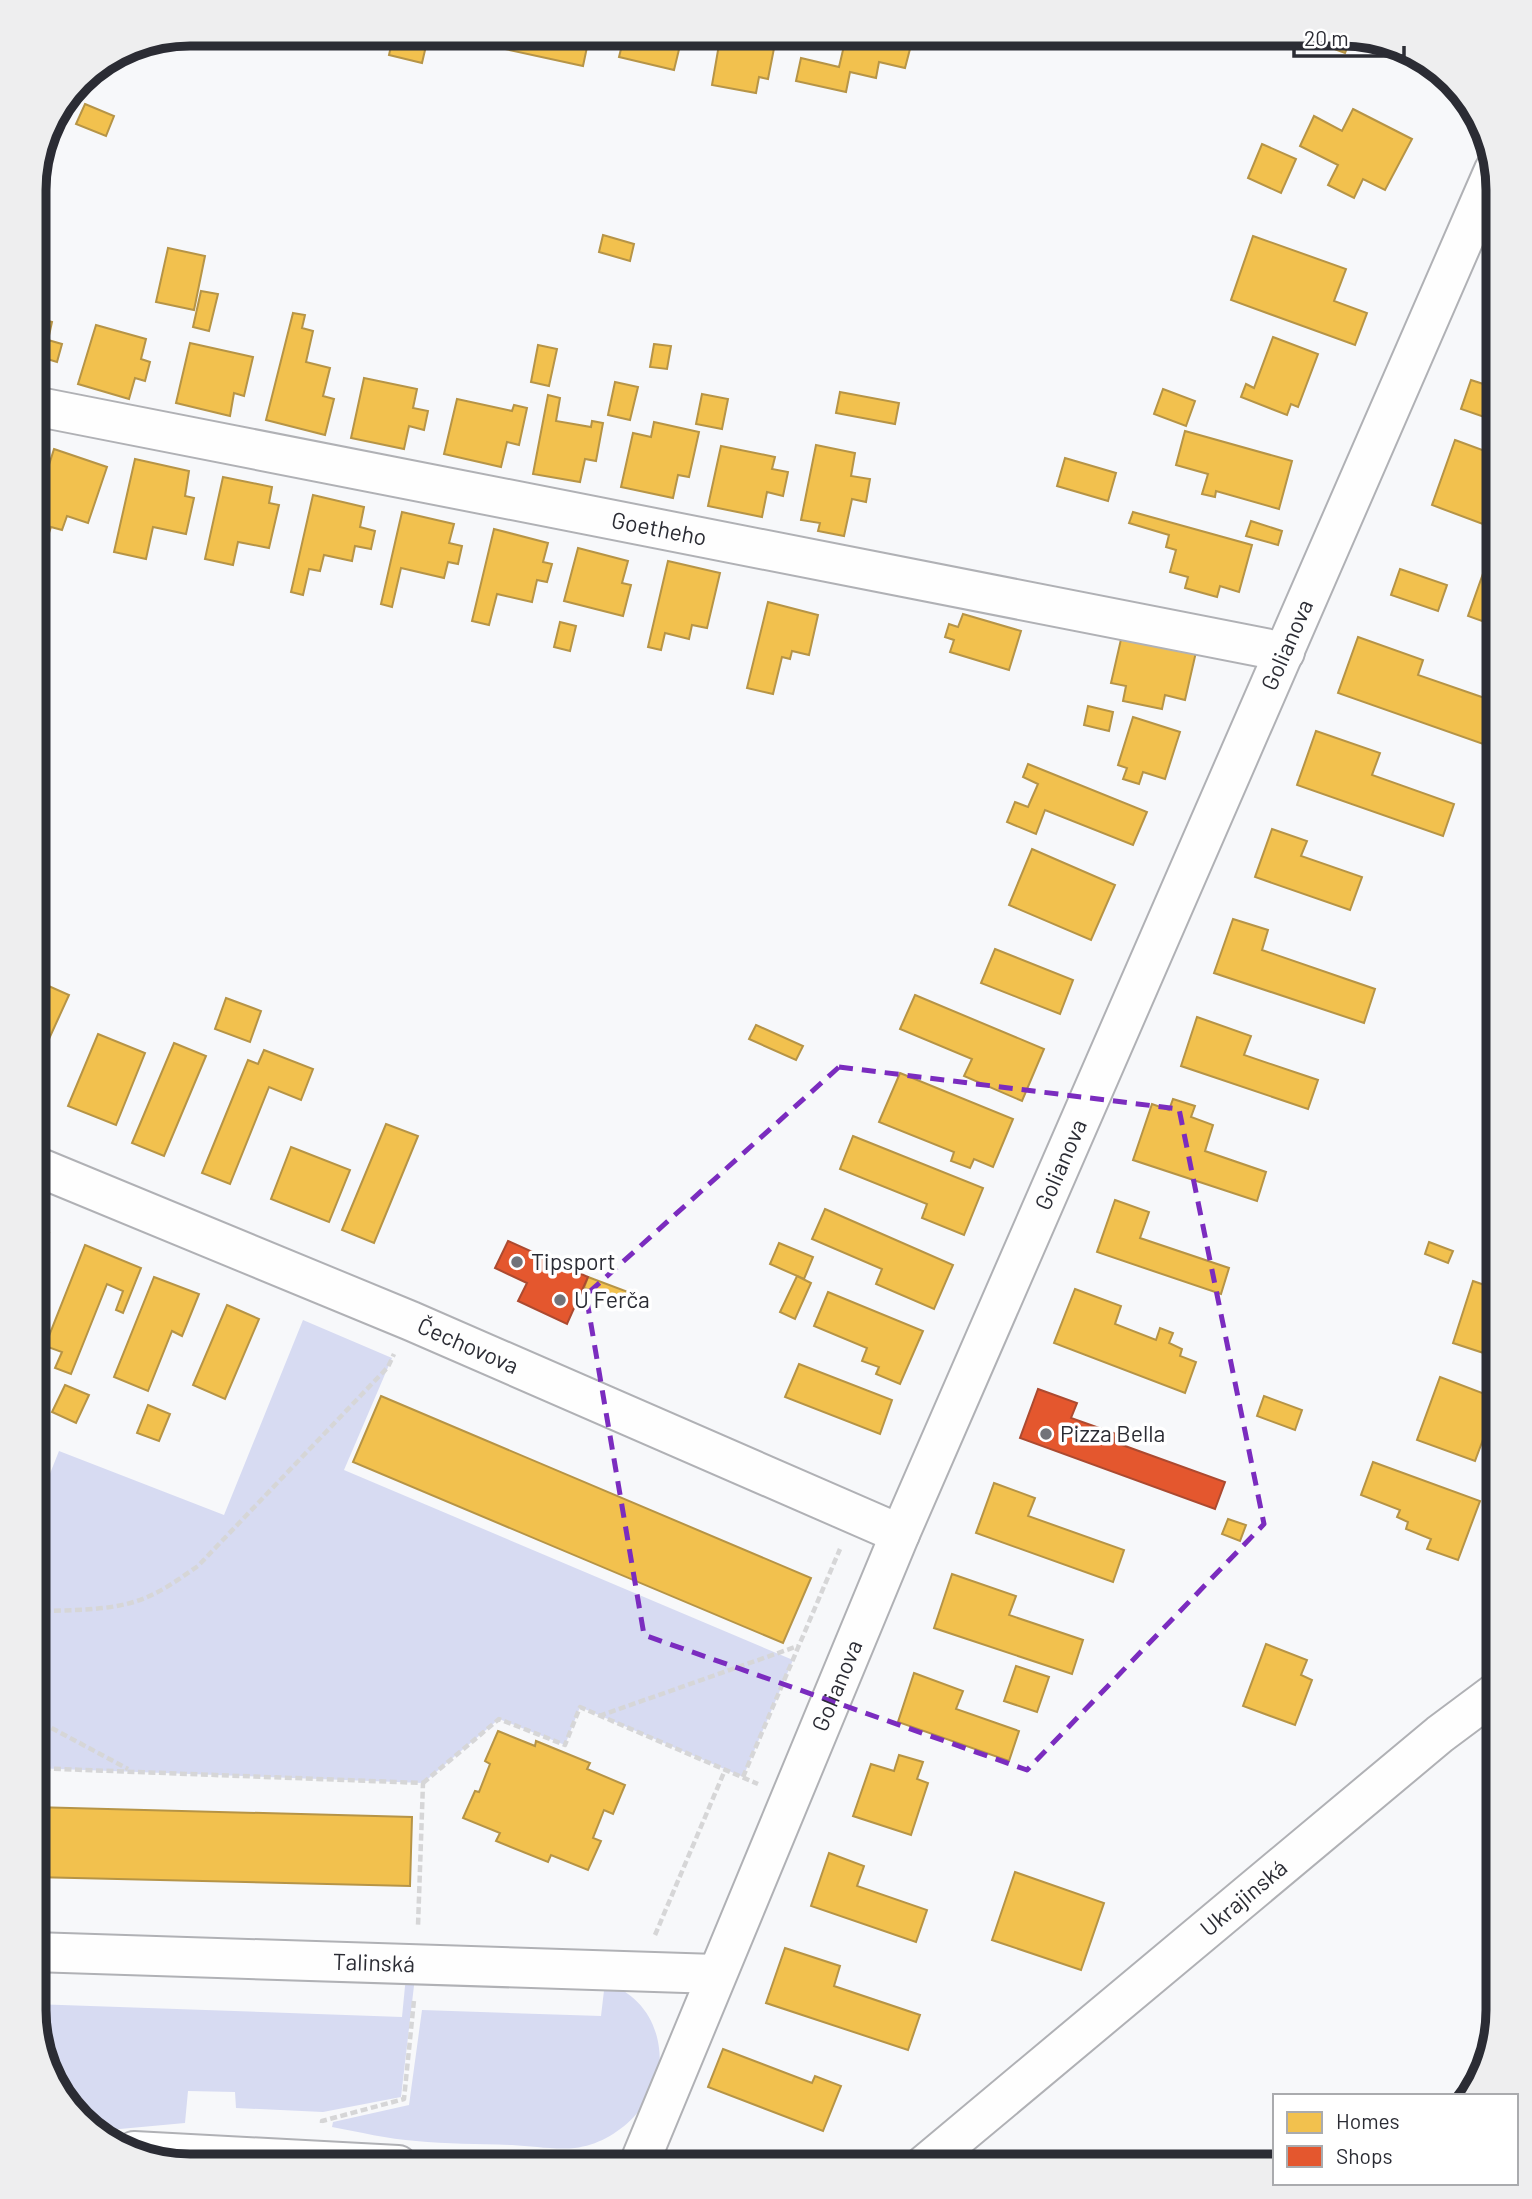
<svg xmlns="http://www.w3.org/2000/svg" width="1532" height="2199" font-family="Barlow,sans-serif">
	<rect width="100%" height="100%" fill="#f7f8fa"/>
	<g fill="#d7dbf2">
		<path d="M303 1320 392 1358 344 1470 793 1660 743 1777 580 1707 565 1745 499 1719 423 1783 33 1768V1516L59 1451 224 1515Z"/>
		<path d="M406 1976 415 1977 401 2097 323 2112 236 2108 235 2092 188 2091 185 2123 98 2131 54 2088 33 2009V2004L402 2017Z"/>
		<path d="M605 1982C636 1993 655 2016 659 2048 666 2095 621 2143 575 2148 555 2150 532 2146 512 2145 480 2144 447 2144 416 2141 388 2139 359 2132 332 2127L333 2122 409 2105 422 2010 601 2016Z"/>
	</g>
	<g fill="#f2c14e" stroke="#b69446" stroke-width="2">
		<path d="M394 33H429L422 63 389 55Z"/>
		<path d="M509 33H590L583 66 505 49Z"/>
		<path d="M625 33H683L674 70 619 57Z"/>
		<path d="M721 33H777L768 79 759 77 756 93 712 85Z"/>
		<path d="M847 33H903L900 47 910 49 905 68 879 62 876 78 850 72 846 92 796 81 801 58 839 67Z"/>
		<path d="M1294 34H1353L1345 53Z"/>
		<path d="M85 104 114 116 106 136 76 124Z"/>
		<path d="M1353 109 1412 139 1385 190 1363 179 1354 198 1328 185 1338 165 1300 146 1314 116 1342 131Z"/>
		<path d="M1262 144 1296 159 1281 193 1248 178Z"/>
		<path d="M603 235 634 244 630 261 599 252Z"/>
		<path d="M1253 236 1346 269 1334 301 1367 313 1355 345 1231 300Z"/>
		<path d="M168 248 205 256 194 310 156 302Z"/>
		<path d="M201 291 218 294 209 331 193 327Z"/>
		<path d="M293 313 305 315 302 328 313 331 306 362 330 368 323 396 334 399 325 435 266 420Z"/>
		<path d="M34 317 52 322 48 340 62 344 57 362 44 358 38 380 34 379Z"/>
		<path d="M96 325 146 339 141 359 150 362 145 381 135 378 129 399 78 384Z"/>
		<path d="M1273 337 1318 354 1298 407 1291 404 1287 415 1241 397 1246 384 1254 388Z"/>
		<path d="M190 343 253 357 244 396 234 393 230 416 176 403Z"/>
		<path d="M654 344 671 346 667 369 650 367Z"/>
		<path d="M538 345 557 349 549 386 531 382Z"/>
		<path d="M364 378 417 389 413 408 428 411 424 430 409 426 404 449 351 438Z"/>
		<path d="M1471 380 1499 389V422L1461 409Z"/>
		<path d="M615 382 638 387 630 420 608 415Z"/>
		<path d="M1163 389 1195 401 1186 426 1154 414Z"/>
		<path d="M840 392 899 403 895 424 836 413Z"/>
		<path d="M702 394 728 399 722 429 696 424Z"/>
		<path d="M548 395 560 398 556 421 591 427 592 421 603 423 596 461 585 459 580 482 533 474Z"/>
		<path d="M457 399 512 411 514 405 527 408 519 445 507 442 501 467 444 454Z"/>
		<path d="M654 422 699 432 689 477 678 475 673 498 621 487 633 433 651 437Z"/>
		<path d="M1185 431 1292 461 1279 509 1216 491 1215 497 1202 494 1208 474 1176 465Z"/>
		<path d="M1455 440 1493 454 1499 453V485L1492 493 1499 496V530L1432 505Z"/>
		<path d="M816 445 855 453 851 476 870 479 866 502 852 499 844 536 818 531 820 523 801 520Z"/>
		<path d="M721 446 775 457 772 469 788 472 783 496 767 492 762 517 708 506Z"/>
		<path d="M54 449 107 467 88 523 67 516 62 530 51 527 39 562 34 560V512Z"/>
		<path d="M1065 458 1116 473 1108 501 1057 486Z"/>
		<path d="M135 459 189 471 185 496 194 498 186 534 153 527 146 559 114 552Z"/>
		<path d="M223 477 272 487 269 503 279 505 269 548 238 542 233 565 205 559Z"/>
		<path d="M313 495 364 507 360 527 375 531 371 549 355 546 352 561 324 555 320 571 309 569 303 595 291 592Z"/>
		<path d="M402 512 454 524 449 543 462 546 458 564 448 562 444 578 401 568 392 607 381 604Z"/>
		<path d="M1133 512 1252 545 1239 592 1220 586 1217 597 1185 588 1188 577 1170 572 1176 550 1166 547 1169 535 1129 523Z"/>
		<path d="M1251 521 1282 531 1278 545 1246 536Z"/>
		<path d="M494 529 548 543 543 562 552 564 547 582 537 580 532 602 497 594 489 625 472 621Z"/>
		<path d="M578 548 628 561 622 583 631 585 623 616 564 601Z"/>
		<path d="M668 561 720 573 707 628 692 625 689 639 665 633 661 650 648 647Z"/>
		<path d="M1485 568 1499 572V627L1468 616Z"/>
		<path d="M1400 569 1447 585 1438 611 1391 595Z"/>
		<path d="M768 602 818 615 809 655 792 651 790 659 782 657 773 694 747 688Z"/>
		<path d="M963 614 1021 631 1009 670 950 652 954 640 945 637 949 624 958 627Z"/>
		<path d="M560 622 576 626 570 651 554 647Z"/>
		<path d="M1122 635 1196 652 1185 700 1165 695 1162 709 1123 701 1126 686 1111 683Z"/>
		<path d="M1358 637 1423 660 1418 675 1499 703 1486 745 1338 693Z"/>
		<path d="M1088 706 1113 712 1109 731 1084 725Z"/>
		<path d="M1133 717 1180 732 1165 779 1143 772 1139 784 1123 779 1127 768 1118 765Z"/>
		<path d="M1316 731 1380 753 1372 775 1454 804 1443 836 1297 785Z"/>
		<path d="M1028 764 1147 812 1133 845 1045 810 1036 834 1007 822 1015 802 1028 807 1038 784 1023 777Z"/>
		<path d="M1272 829 1307 841 1301 856 1362 877 1350 910 1255 877Z"/>
		<path d="M1032 849 1115 885 1091 940 1009 905Z"/>
		<path d="M1233 919 1268 930 1262 950 1375 989 1364 1023 1214 973Z"/>
		<path d="M995 949 1073 980 1060 1014 981 983Z"/>
		<path d="M35 980 69 995 33 1074V982Z"/>
		<path d="M915 995 1044 1049 1022 1101 964 1076 972 1059 900 1029Z"/>
		<path d="M226 998 261 1011 250 1042 215 1029Z"/>
		<path d="M1197 1017 1251 1036 1244 1055 1318 1080 1308 1109 1181 1066Z"/>
		<path d="M756 1025 803 1046 796 1060 749 1039Z"/>
		<path d="M98 1034 145 1053 116 1125 68 1106Z"/>
		<path d="M174 1043 206 1056 164 1156 132 1143Z"/>
		<path d="M264 1050 313 1069 301 1100 269 1087 230 1184 202 1173 248 1060 258 1064Z"/>
		<path d="M900 1073 1013 1119 993 1167 974 1159 970 1168 951 1161 954 1152 879 1122Z"/>
		<path d="M1173 1099 1195 1106 1191 1117 1213 1125 1205 1151 1266 1172 1257 1201 1133 1160 1152 1104 1169 1110Z"/>
		<path d="M386 1124 418 1136 374 1243 342 1230Z"/>
		<path d="M853 1136 983 1188 964 1235 922 1218 927 1204 840 1169Z"/>
		<path d="M291 1147 350 1170 329 1222 271 1199Z"/>
		<path d="M1115 1200 1149 1212 1140 1238 1229 1268 1221 1294 1097 1252Z"/>
		<path d="M825 1209 953 1265 934 1309 876 1284 882 1269 812 1239Z"/>
		<path d="M33 1226 49 1233 33 1268Z"/>
		<path d="M1429 1242 1453 1251 1448 1263 1425 1254Z"/>
		<path d="M779 1243 813 1257 804 1279 770 1264Z"/>
		<path d="M85 1245 141 1268 123 1313 116 1310 123 1291 107 1284 71 1374 55 1368 62 1352 45 1346Z"/>
		<path d="M797 1276 811 1283 795 1319 780 1312Z"/>
		<path d="M154 1277 199 1294 182 1336 172 1331 148 1391 114 1377Z"/>
		<path d="M588 1277 644 1298 640 1309 584 1288Z"/>
		<path d="M1473 1281 1499 1290V1358L1453 1343Z"/>
		<path d="M1075 1289 1121 1306 1115 1324 1156 1340 1160 1328 1173 1333 1169 1343 1182 1349 1180 1356 1196 1362 1185 1393 1054 1343Z"/>
		<path d="M828 1292 923 1331 900 1384 876 1374 879 1367 862 1361 867 1348 814 1326Z"/>
		<path d="M227 1305 259 1319 225 1399 193 1385Z"/>
		<path d="M799 1364 892 1400 880 1434 785 1397Z"/>
		<path d="M1440 1377 1498 1399 1475 1461 1417 1440Z"/>
		<path d="M65 1385 89 1395 76 1423 52 1412Z"/>
		<path d="M381 1396 811 1578 783 1643 353 1462Z"/>
		<path d="M1264 1396 1302 1410 1295 1430 1257 1416Z"/>
		<path d="M148 1405 170 1414 159 1441 137 1433Z"/>
		<path d="M1373 1462 1480 1501 1458 1560 1427 1549 1431 1539 1406 1529 1408 1522 1397 1517 1400 1510 1361 1495Z"/>
		<path d="M994 1483 1035 1498 1028 1516 1124 1550 1113 1582 976 1533Z"/>
		<path d="M1228 1519 1246 1525 1240 1541 1222 1534Z"/>
		<path d="M952 1574 1016 1596 1009 1615 1083 1640 1072 1674 934 1628Z"/>
		<path d="M1266 1644 1307 1660 1301 1675 1312 1680 1295 1725 1243 1706Z"/>
		<path d="M1016 1666 1049 1677 1037 1712 1004 1701Z"/>
		<path d="M914 1673 963 1691 956 1709 1019 1731 1009 1761 898 1722Z"/>
		<path d="M498 1731 535 1746 536 1741 590 1763 587 1769 625 1785 613 1814 604 1810 593 1838 601 1841 588 1870 551 1855 548 1862 496 1841 500 1833 463 1818 475 1791 479 1792 490 1764 485 1761Z"/>
		<path d="M899 1755 923 1762 917 1779 928 1783 911 1835 853 1816 871 1764 894 1771Z"/>
		<path d="M33 1807 412 1817 410 1886 33 1877Z"/>
		<path d="M829 1853 864 1866 857 1886 927 1910 916 1942 811 1906Z"/>
		<path d="M1015 1872 1104 1903 1081 1970 992 1940Z"/>
		<path d="M785 1948 840 1966 834 1986 920 2015 908 2050 766 2003Z"/>
		<path d="M723 2049 812 2083 815 2076 841 2086 823 2131 708 2087Z"/>
	</g>
	<g fill="#e4572e" stroke="#ac4a30" stroke-width="2">
		<path d="M508 1241 588 1277 567 1324 518 1301 527 1283 495 1268Z"/>
		<path d="M1038 1389 1077 1403 1071 1418 1116 1434 1114 1442 1225 1482 1215 1509 1020 1438Z"/>
	</g>
	<g fill="none" stroke-linecap="round" stroke-linejoin="round">
		<g stroke="#b0b1b5" stroke-width="42">
			<g id="minor">
				<path id="s1" d="M34 406 1285 652"/>
				<path id="s2" d="M33 1165 411 1321 900 1534"/>
				<path id="s3" d="M33 1952 716 1974"/>
				<path id="s4" d="M638 2166 900 1534 1494 170"/>
			</g>
		</g>
		<g stroke="#b0b1b5" stroke-width="42">
			<g id="major">
				<path d="M134 2151 398 2165"/>
				<path id="s5" d="M923 2166 1440 1734 1499 1690"/>
			</g>
		</g>
		<g stroke="#d6d6d7" stroke-width="4.5" stroke-dasharray="7 3.5" stroke-linecap="butt">
			<path d="M33 1122 47 1127"/>
			<path d="M33 1612C68 1609 103 1612 137 1601 159 1594 179 1579 198 1566L388 1367 394 1354"/>
			<path d="M599 1716 798 1646"/>
			<path d="M33 1718 128 1769"/>
			<path d="M33 1768 423 1783 418 1926"/>
			<path d="M743 1777 840 1549"/>
			<path d="M423 1783 499 1719 565 1745 580 1707 758 1784"/>
			<path d="M655 1935 725 1770"/>
			<path d="M322 2123V2121L404 2099 414 2000"/>
		</g>
		<use href="#minor" stroke="#fefefe" stroke-width="38"/>
		<use href="#major" stroke="#fefefe" stroke-width="38"/>
	</g>
	<path fill="none" stroke="#7b2cbf" stroke-width="5" stroke-dasharray="14 9" stroke-linejoin="round" d="M839 1067 1179 1109 1264 1524 1027 1770 644 1635 586 1295Z"/>
	<g fill="#727379" stroke="#fff" stroke-width="2.5">
		<circle cx="517" cy="1262" r="7"/>
		<circle cx="560" cy="1300" r="7"/>
		<circle cx="1046" cy="1434" r="7"/>
	</g>
	<g text-anchor="middle" stroke-width="7" stroke-linejoin="round" paint-order="stroke">
		<g font-size="23" fill="#2b2c34" stroke="#fff">
			<text dy="8" stroke="none"><textPath href="#s1" startOffset="637">Goetheho</textPath></text>
			<text dy="8" stroke="none"><textPath href="#s4" startOffset="1654">Golianova</textPath></text>
			<text dy="8" stroke="none"><textPath href="#s4" startOffset="1087">Golianova</textPath></text>
			<text dy="8" stroke="none"><textPath href="#s2" startOffset="471">Čechovova</textPath></text>
			<text dy="8" stroke="none"><textPath href="#s4" startOffset="520">Golianova</textPath></text>
			<text dy="8" stroke="none"><textPath href="#s5" startOffset="418">Ukrajinská</textPath></text>
			<text dy="8" stroke="none"><textPath href="#s3" startOffset="341">Talinská</textPath></text>
		</g>
		<g font-size="23" fill="#2b2c34" stroke="#fff" text-anchor="start">
			<text x="531" y="1270">Tipsport</text>
			<text x="574" y="1308">U Ferča</text>
			<text x="1060" y="1442">Pizza Bella</text>
		</g>
	</g>
	<path d="M0 0H1532V2199H0ZM190 46H1342A144 144 0 0 1 1486 190V2010A144 144 0 0 1 1342 2154H190A144 144 0 0 1 46 2010V190A144 144 0 0 1 190 46Z" fill="#eeeeef" fill-rule="evenodd"/>
	<path fill="none" stroke="#2b2c34" stroke-width="9" d="M190 46H1342A144 144 0 0 1 1486 190V2010A144 144 0 0 1 1342 2154H190A144 144 0 0 1 46 2010V190A144 144 0 0 1 190 46Z"/>
	<rect x="1273" y="2094" width="245" height="91" fill="#ffffff" stroke="#aaabae" stroke-width="2"/>
	<rect x="1287" y="2112" width="35" height="21" fill="#f2c14e" stroke="#aaabae" stroke-width="2"/>
	<text x="1336" y="2129" font-size="21" fill="#2b2c34">Homes</text>
	<rect x="1287" y="2146" width="35" height="21" fill="#e4572e" stroke="#aaabae" stroke-width="2"/>
	<text x="1336" y="2164" font-size="21" fill="#2b2c34">Shops</text>
	<path d="M1294 46v10h110v-10" fill="none" stroke="#2b2c34" stroke-width="3.5"/>
	<text x="1304" y="46" font-size="21" fill="#2b2c34" stroke="#ffffff" stroke-width="5" paint-order="stroke">20 m</text>
</svg>
